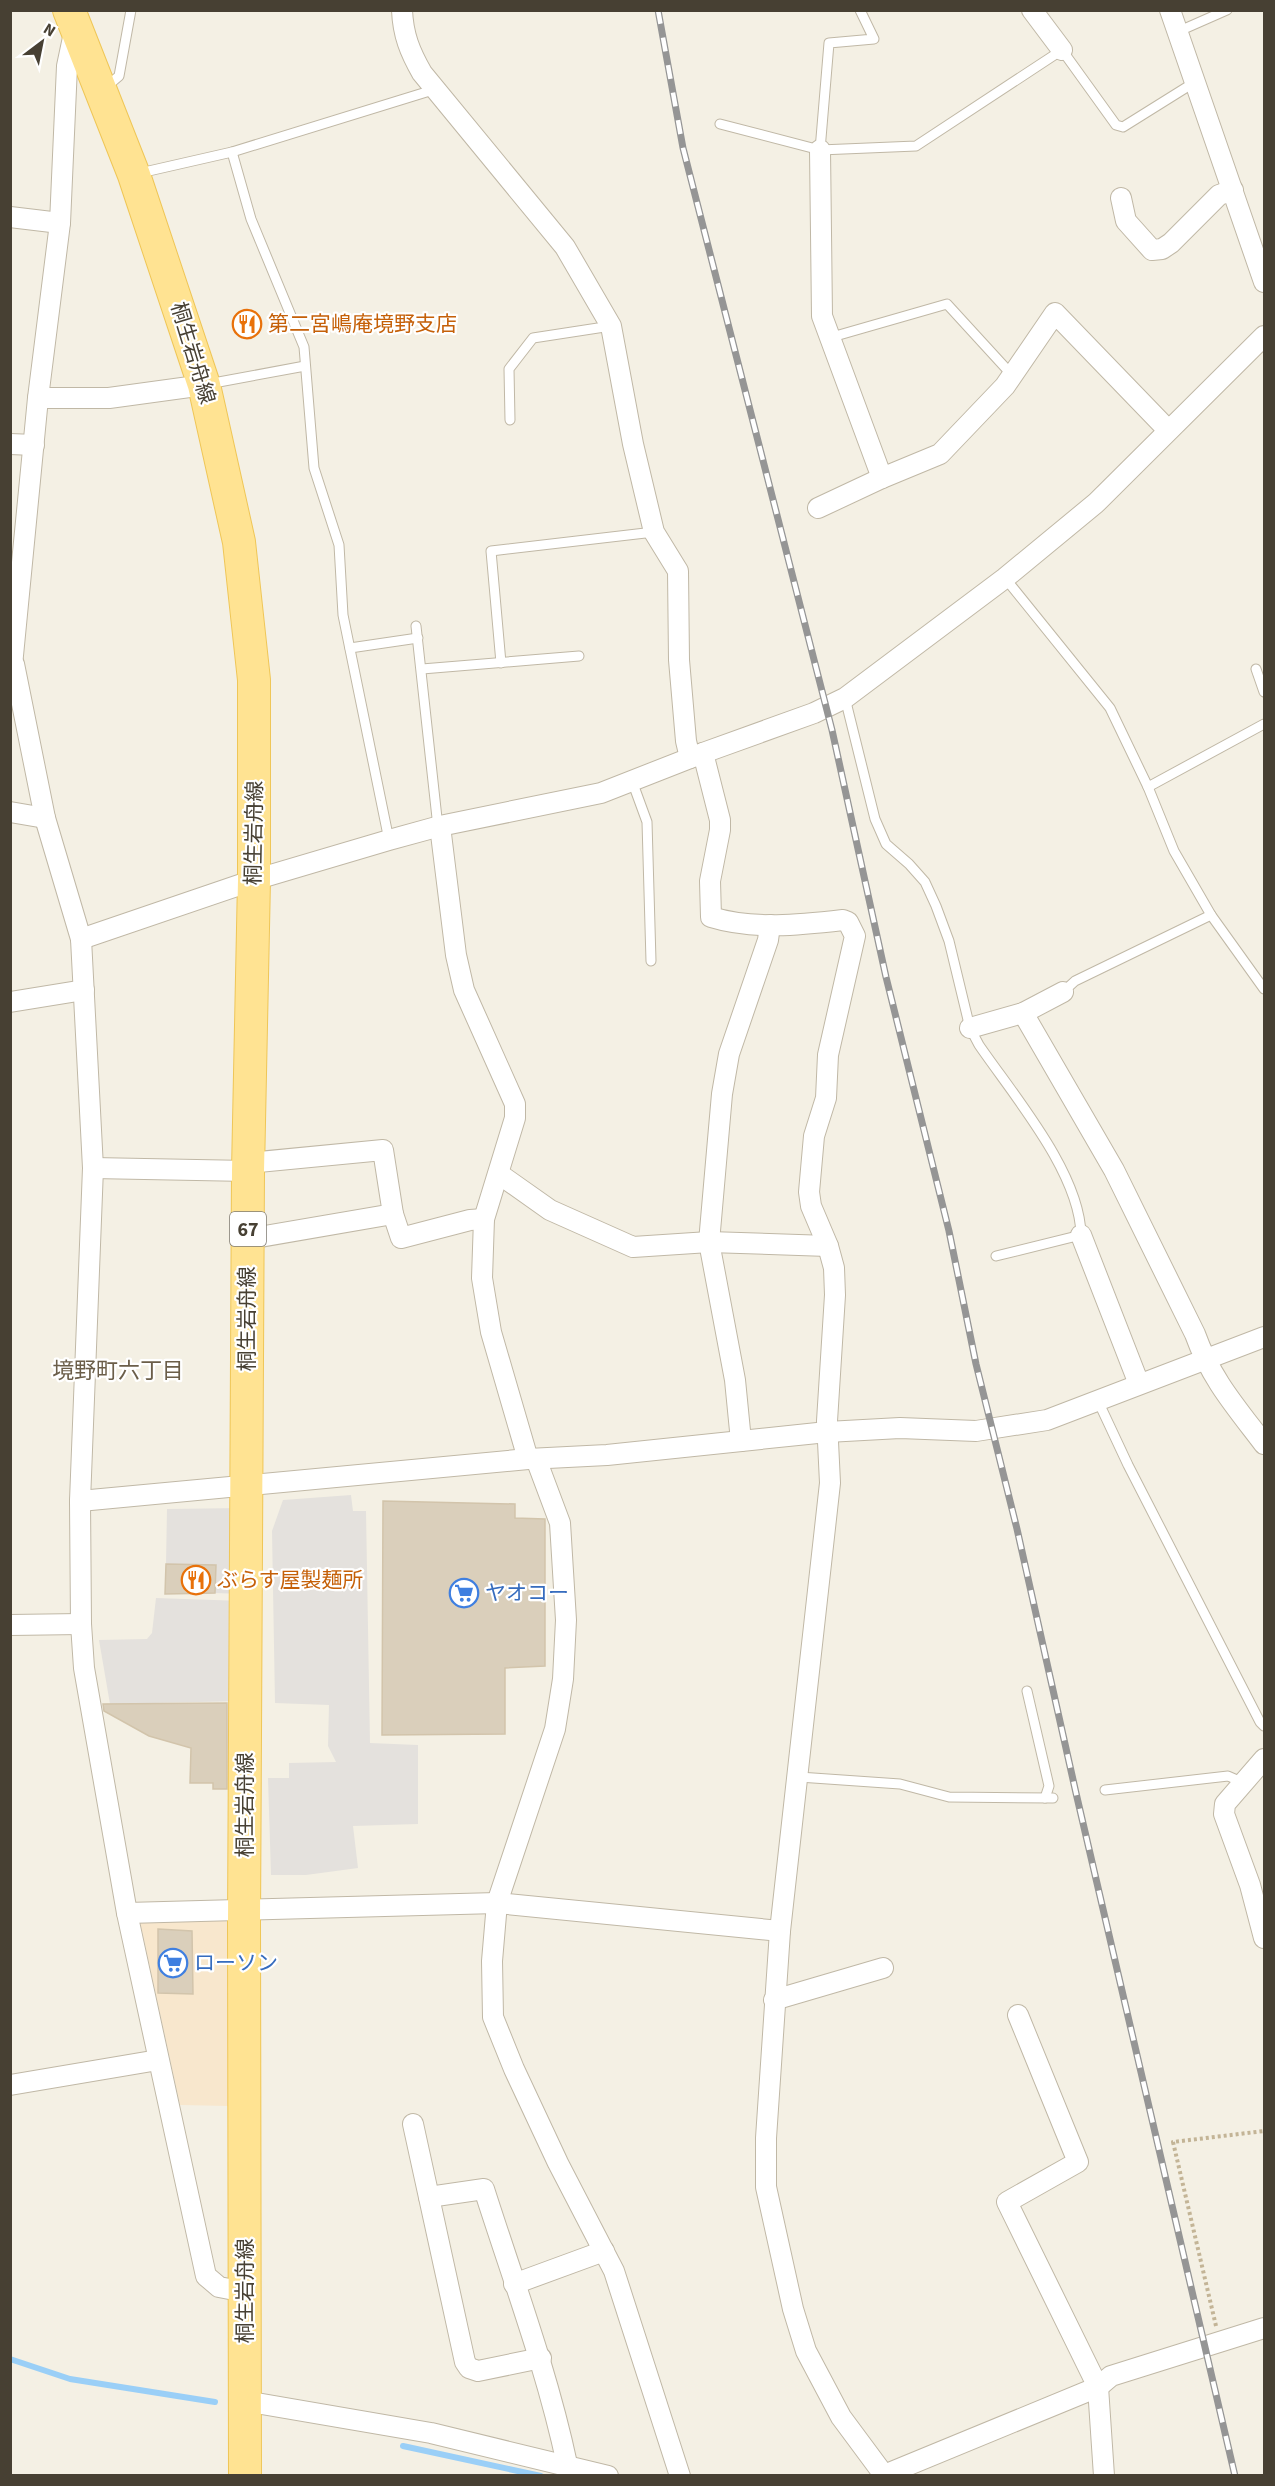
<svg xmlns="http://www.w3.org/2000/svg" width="1275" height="2486" font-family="'Source Sans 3','Noto Sans JP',sans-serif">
	<rect width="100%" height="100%" fill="#f4f0e4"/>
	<path fill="#f8e7cd" d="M222 1917 228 1921 229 2106 180 2105 140 1922Z"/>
	<g fill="#e4e1dd">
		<path d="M351 1495 353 1511H366L370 1743 418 1745V1824L353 1826 358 1868 306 1875H271L268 1778H289V1763L336 1762 328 1746 329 1705 275 1703 272 1531 283 1500Z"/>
		<path d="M243 1508 241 1594 215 1593 216 1565 166 1564 167 1509Z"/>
		<path d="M156 1598 243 1601 242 1701 110 1704 99 1640 147 1639 152 1633Z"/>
	</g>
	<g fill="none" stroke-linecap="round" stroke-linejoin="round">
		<g stroke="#9acff7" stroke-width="6">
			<path d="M10 2359 70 2379 215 2402"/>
			<path d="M403 2446 541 2476"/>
		</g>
	</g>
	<g fill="#dacfbb" stroke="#d2c4ab" stroke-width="1.5">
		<path d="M383 1501 515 1504V1518L545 1519V1666L505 1668V1734L382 1735Z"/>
		<path d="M166 1564 216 1565 215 1593 165 1594Z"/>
		<path d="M227 1703V1789H213V1783H190L191 1748 149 1736 104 1711 103 1704Z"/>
		<path d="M158 1929 192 1931 193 1994 158 1993Z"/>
	</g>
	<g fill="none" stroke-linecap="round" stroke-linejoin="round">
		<g stroke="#c0b8a6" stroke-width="11">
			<g id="lane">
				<path d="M1177 32 1227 10"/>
				<path d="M106 87 119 76 131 10"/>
				<path d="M720 124 820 150 916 146 1062 50 1116 125 1123 127 1195 82"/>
				<path d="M820 150 829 43 874 39 860 10"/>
				<path d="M232 152 251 219 304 347 314 468 339 545 343 615 389 840"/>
				<path d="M140 173 232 152 433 90"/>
				<path d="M832 337 947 304 1012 375"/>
				<path d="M208 384 305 366"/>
				<path d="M510 420 509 369 533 338 611 326"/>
				<path d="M1005 578 1110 708 1148 787 1174 851 1211 915"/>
				<path d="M416 626 437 818 440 826"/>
				<path d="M350 648 418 638"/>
				<path d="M501 663 491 551 654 532"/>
				<path d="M422 669 579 656"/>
				<path d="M1256 669 1264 692"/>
				<path d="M845 698 875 819 886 844 909 864 925 882 936 906 949 941 970 1028 979 1045C1014 1096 1080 1173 1081 1235L996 1256"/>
				<path d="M632 781 647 822 651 961"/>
				<path d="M1148 787 1264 724"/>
				<path d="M1063 992 1075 981 1211 915 1264 989"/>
				<path d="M1098 1401 1128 1465 1260 1722 1264 1726"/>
				<path d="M1027 1691 1049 1786 1045 1798"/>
				<path d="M799 1777 900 1784 949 1797 1053 1798"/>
				<path d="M1105 1790 1228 1776 1244 1783"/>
			</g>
		</g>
		<g stroke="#c0b8a6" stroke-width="22">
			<g id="street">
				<path d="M402 10C403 35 410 52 422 73L565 247 611 326 633 444 654 532 678 571 679 660 686 741 690 758"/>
				<path d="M1032 10 1062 50"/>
				<path d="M1170 10 1264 282"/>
				<path d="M820 150 822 316 882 478 940 454 1005 386 1055 313 1168 430"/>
				<path d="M1121 198 1126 221 1152 250 1162 249 1171 243 1219 195 1233 190"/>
				<path d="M10 217 60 223"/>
				<path d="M38 398H109L204 385"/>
				<path d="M10 444 34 445"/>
				<path d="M818 508 882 478"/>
				<path d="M14 664 45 818 81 939 93 1168 80 1501 81 1624 84 1668 127 1913 206 2276 219 2287 245 2292"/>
				<path d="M11 676 38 398 60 223 67 66 75 28"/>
				<path d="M703 753 720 820V830L710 881 711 917C753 930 800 925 843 920L848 922 855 936 828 1055 826 1098 814 1136 809 1192 811 1206 828 1246 834 1268 835 1295 827 1421 830 1483 780 1931 766 2138V2187L793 2309 806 2351 841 2417 884 2475"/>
				<path d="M10 812 45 818"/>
				<path d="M440 826 456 955 464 990 515 1104V1118L484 1219 482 1278 491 1332 528 1459"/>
				<path d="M81 939 254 880 389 840 440 826 601 793 703 753 814 713 845 698 1005 578 1096 503 1264 336"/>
				<path d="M10 1002 84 990"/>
				<path d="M1023 1013 1114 1170 1195 1334C1211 1379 1236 1407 1264 1444"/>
				<path d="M970 1028 1023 1013 1063 992"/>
				<path d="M93 1168 248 1171"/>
				<path d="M499 1174 550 1210 633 1247 709 1242 828 1246"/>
				<path d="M393 1214 401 1238 470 1220 484 1219"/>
				<path d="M1081 1235 1139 1384"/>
				<path d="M248 1239 393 1214 383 1150 248 1163"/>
				<path d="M741 1441 735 1380 709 1242 722 1094 729 1054 768 940 770 925"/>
				<path d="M536 1459 560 1523 566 1620 563 1679 555 1729 497 1903 492 1961 493 2017 514 2069 558 2163 614 2271 680 2476"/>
				<path d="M80 1501 528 1459 607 1455 827 1432 900 1428 976 1431 1047 1420 1264 1337"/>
				<path d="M10 1625 81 1624"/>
				<path d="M1264 1759 1225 1804 1224 1814 1250 1885 1264 1938"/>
				<path d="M127 1913 497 1903 780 1931"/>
				<path d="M774 2000 883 1968"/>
				<path d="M1018 2015 1078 2162 1007 2202 1098 2387 1104 2476"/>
				<path d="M10 2085 158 2060"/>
				<path d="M413 2124 465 2362 469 2368 478 2371 541 2358"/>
				<path d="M429 2197 484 2189C513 2280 547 2370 567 2464"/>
				<path d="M514 2284 604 2251"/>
				<path d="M244 2401 431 2433 608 2476"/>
				<path d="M882 2476 1098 2387 1111 2376 1264 2328"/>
			</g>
		</g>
		<g stroke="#efc657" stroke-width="34">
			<path id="primary" d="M69 10 134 175 204 385 239 542 254 680V880L248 1171 244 1923 245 2476"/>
		</g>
		<path stroke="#c3b496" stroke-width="4" stroke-dasharray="3 3" stroke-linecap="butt" d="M1216 2326 1173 2142 1264 2131"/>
		<use href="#lane" stroke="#fff" stroke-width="9"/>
		<use href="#street" stroke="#fff" stroke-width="20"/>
		<use href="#primary" stroke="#ffe392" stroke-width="32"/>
		<g stroke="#959595" stroke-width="7">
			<path id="rail" d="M658 10 683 148 832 730 886 977 949 1231 976 1364 1017 1529 1076 1793 1235 2476"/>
		</g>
		<use href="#rail" stroke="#fff" stroke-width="4.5" stroke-dasharray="14" stroke-linecap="butt"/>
	</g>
	<defs>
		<g id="restaurant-ring" transform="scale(1.5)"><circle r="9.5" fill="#fff" stroke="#e8710a" stroke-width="1.5"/><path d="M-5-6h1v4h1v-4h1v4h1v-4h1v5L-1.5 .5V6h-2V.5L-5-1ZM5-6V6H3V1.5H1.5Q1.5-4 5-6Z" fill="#e8710a"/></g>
		<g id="supermarket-ring" transform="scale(1.5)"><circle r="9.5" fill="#fff" stroke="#3f7fe0" stroke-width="1.5"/><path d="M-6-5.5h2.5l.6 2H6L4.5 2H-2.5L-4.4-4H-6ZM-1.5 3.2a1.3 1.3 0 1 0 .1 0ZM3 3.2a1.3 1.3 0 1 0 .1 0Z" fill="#3f7fe0"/></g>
	</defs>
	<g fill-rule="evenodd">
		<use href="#restaurant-ring" x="247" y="324"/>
		<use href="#restaurant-ring" x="196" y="1580"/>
		<use href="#supermarket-ring" x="464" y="1593"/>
		<use href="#supermarket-ring" x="173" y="1963"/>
	</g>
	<g text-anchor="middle" stroke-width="4.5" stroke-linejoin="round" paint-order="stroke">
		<rect fill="#fff" stroke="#7e7970" stroke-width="1.5" x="230" y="1212" width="36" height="34" rx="4.5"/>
		<g font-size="20" font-weight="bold" fill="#474033">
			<text x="248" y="1236">67</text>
		</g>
		<g font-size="21" fill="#c56008" stroke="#fff" text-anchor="start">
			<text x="268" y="331">第二宮嶋庵境野支店</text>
			<text x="217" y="1587">ぶらす屋製麺所</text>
		</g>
		<g font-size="21" fill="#474033" stroke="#fff">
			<text transform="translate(193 353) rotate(73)" y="7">桐生岩舟線</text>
			<text transform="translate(254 833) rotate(-89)" y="7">桐生岩舟線</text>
			<text transform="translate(247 1319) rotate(-90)" y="7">桐生岩舟線</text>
			<text transform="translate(245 1805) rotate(-90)" y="7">桐生岩舟線</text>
			<text transform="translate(245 2291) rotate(-90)" y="7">桐生岩舟線</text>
		</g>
		<g font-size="21" fill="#366cbe" stroke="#fff" text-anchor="start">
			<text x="485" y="1600">ヤオコー</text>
			<text x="194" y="1970">ローソン</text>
		</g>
		<g font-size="22" fill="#6b5e49" stroke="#fff">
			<text x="118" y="1378">境野町六丁目</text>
		</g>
	</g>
	<rect width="1275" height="2486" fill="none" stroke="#474033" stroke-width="24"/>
	<g transform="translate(42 42) rotate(32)" stroke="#ffffff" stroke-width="4.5" paint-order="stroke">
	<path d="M0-4.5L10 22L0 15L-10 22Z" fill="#474033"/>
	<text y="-9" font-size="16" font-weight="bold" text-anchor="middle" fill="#474033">N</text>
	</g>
</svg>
